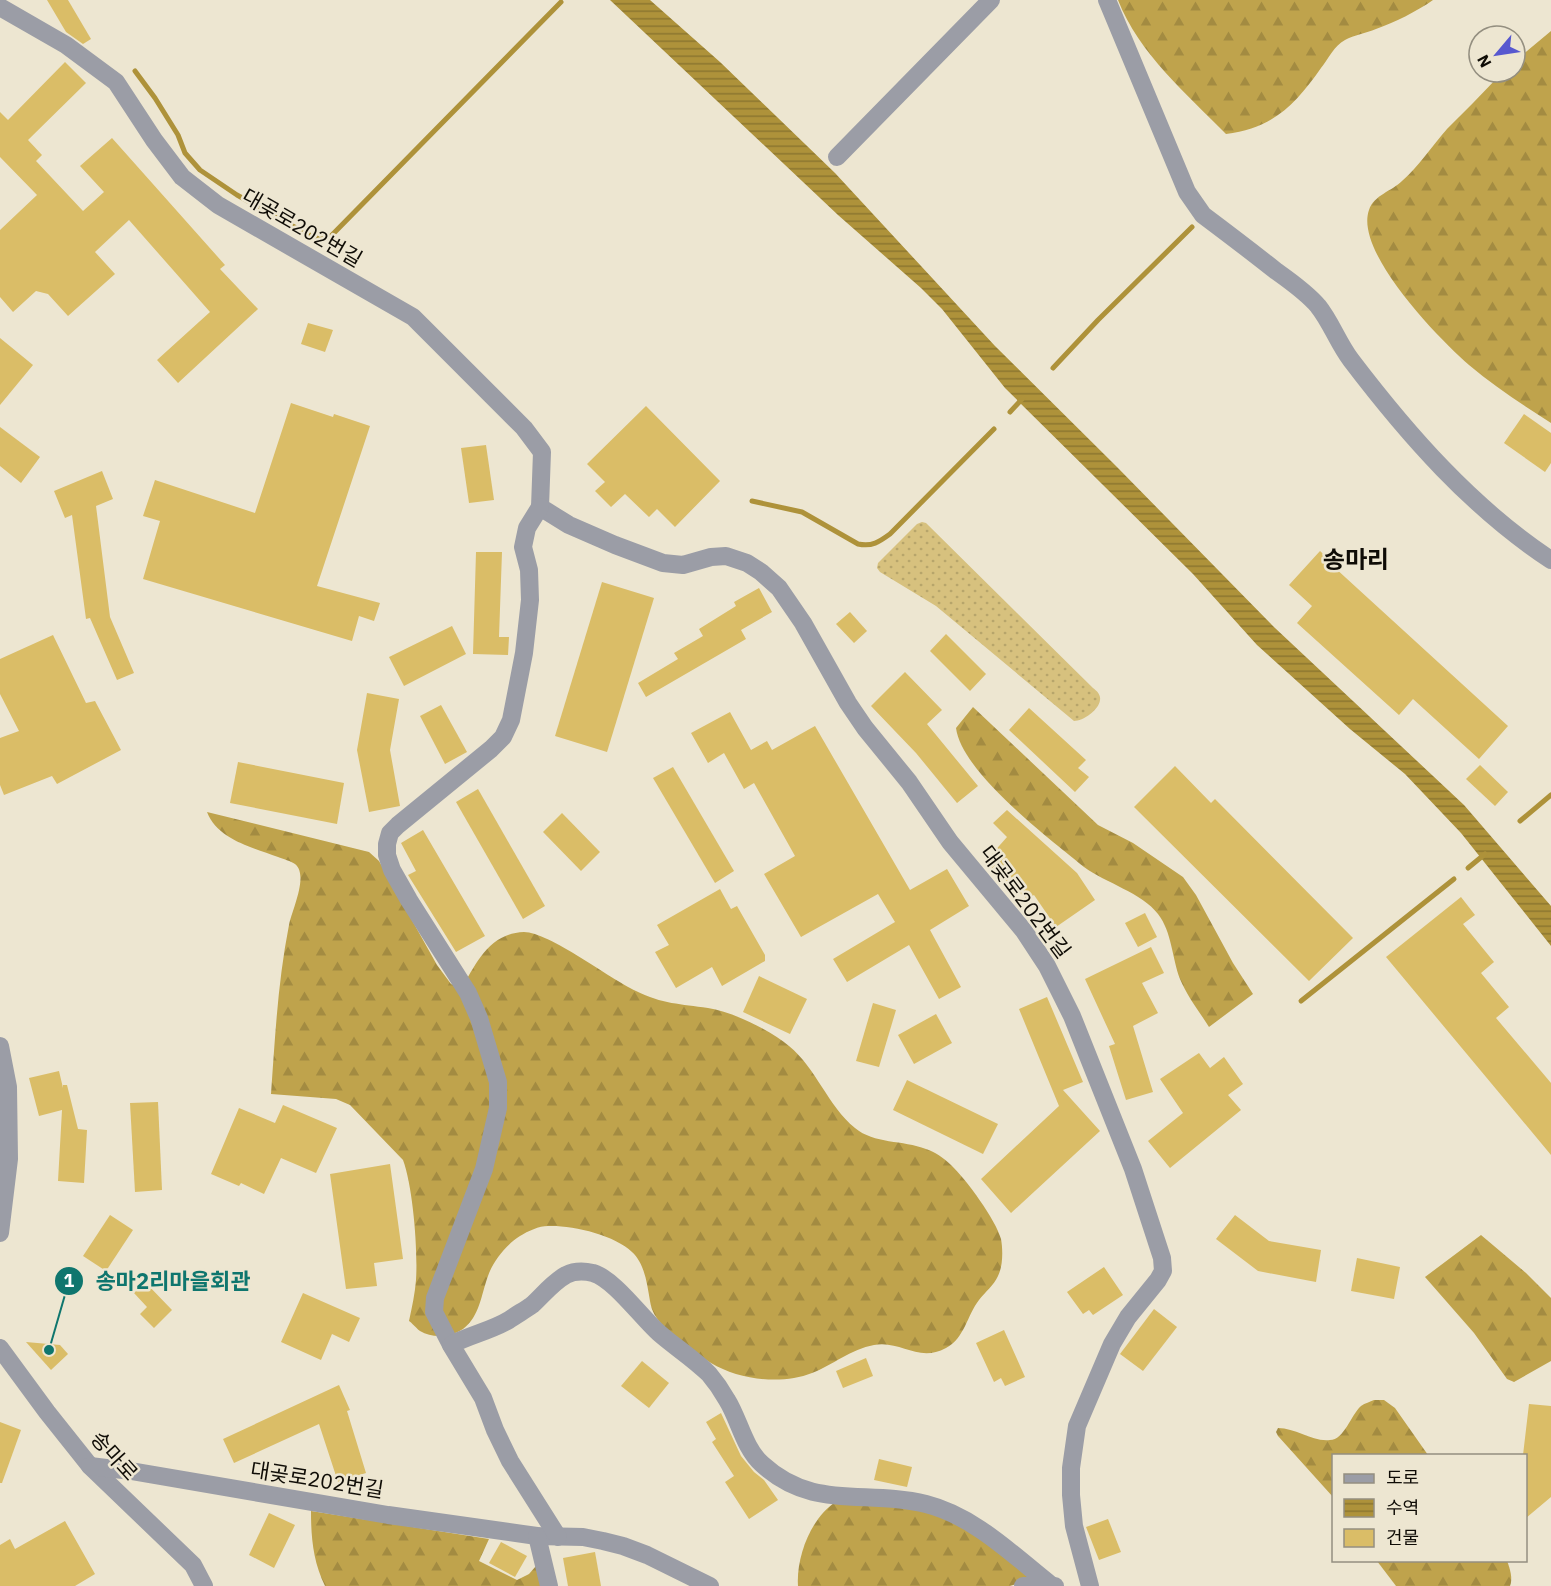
<svg xmlns="http://www.w3.org/2000/svg" width="1551" height="1586" font-family="'IBM Plex Sans','Noto Sans KR',sans-serif">
	<defs>
		<pattern id="grass-dots" width="8" height="8" patternUnits="userSpaceOnUse" patternTransform="scale(1.5)"><rect width="8" height="8" fill="#d7c17e"/><path d="M2 2h.1M6 6h.1" fill="none" stroke="#b7a56b" stroke-width="1.8" stroke-linecap="round"/></pattern>
		<pattern id="forest-firs" width="22" height="20" patternUnits="userSpaceOnUse" patternTransform="scale(1.5)"><rect width="22" height="20" fill="#bfa34c"/><path d="M5 1l3.5 6h-7zM16 11l3.5 6h-7z" fill="#a38b41"/></pattern>
		<pattern id="water-rules" width="6" height="5" patternUnits="userSpaceOnUse" patternTransform="scale(1.5)"><rect width="6" height="5" fill="#ae923a"/><path d="M0 2.5h6" fill="none" stroke="#8c762f"/></pattern>
	</defs>
	<rect width="100%" height="100%" fill="#ede6d1"/>
	<path fill="url(#grass-dots)" d="M922 522 926 523 1093 688C1097 691 1101 695 1100 700 1099 710 1083 721 1074 721L936 606 880 572 877 568 878 563 917 524Z"/>
	<g fill="url(#forest-firs)">
		<path d="M1118 0H1433C1416 12 1395 22 1376 29 1366 33 1354 35 1345 40 1334 46 1329 58 1321 68 1295 105 1273 128 1226 134 1187 94 1139 54 1118 0Z"/>
		<path d="M1551 31V423C1523 405 1495 387 1469 365 1440 340 1354 252 1369 210 1374 195 1392 191 1402 181 1419 166 1432 146 1447 129 1464 112 1481 95 1498 77L1504 72H1515V61Z"/>
		<path d="M973 707 1098 825 1133 843 1183 877 1196 895 1233 963 1253 994 1209 1027C1199 1011 1187 996 1180 979 1172 958 1172 932 1158 914 1142 893 1106 883 1084 867 1049 838 962 773 956 728Z"/>
		<path d="M207 812 369 852 379 861 437 965 451 984 461 989C476 964 489 933 524 932 549 932 610 979 636 991 662 1004 681 1004 708 1008 733 1012 770 1030 789 1046 816 1068 828 1106 855 1128 874 1144 903 1140 926 1149 935 1152 944 1158 951 1165 966 1179 996 1220 1001 1239 1003 1250 1003 1266 998 1276 994 1285 985 1292 979 1300 967 1315 965 1338 946 1348 918 1363 901 1340 874 1345 851 1349 833 1365 812 1373 782 1385 739 1380 711 1363 702 1358 695 1351 687 1345 671 1332 653 1322 650 1301 647 1284 645 1264 632 1252 615 1235 572 1225 548 1226 539 1226 528 1231 520 1236 507 1244 493 1261 488 1276 481 1295 480 1316 463 1329 451 1337 433 1339 420 1331 419 1331 410 1321 409 1321 412 1307 415 1293 416 1280 418 1250 413 1187 403 1160L350 1105 336 1099 271 1094C275 1038 278 980 289 925 292 910 309 875 295 864 291 861 283 859 278 857 252 847 218 840 207 812Z"/>
		<path d="M1481 1235 1526 1273 1551 1298V1361L1514 1382 1507 1379 1474 1333 1425 1277Z"/>
		<path d="M1374 1400H1384L1395 1408 1428 1455 1334 1456 1333 1497 1278 1436 1276 1432 1278 1428C1296 1428 1312 1442 1330 1440 1344 1440 1351 1415 1361 1406 1365 1403 1370 1402 1374 1400Z"/>
		<path d="M837 1501 909 1504 964 1525 1035 1578 1010 1586H798C796 1557 811 1517 837 1501Z"/>
		<path d="M311 1511 489 1539 479 1561 517 1580 529 1574 536 1566 543 1586H325C313 1561 311 1538 311 1511Z"/>
		<path d="M1377 1561H1507C1510 1568 1513 1579 1510 1586H1396Z"/>
	</g>
	<path fill="url(#water-rules)" d="M610 0H650L720 62 835 173 995 346 1117 467 1275 628 1464 805 1551 906V946L1461 833 1405 774 1350 729 1257 645 1193 574 1005 388 942 309 921 288 838 215Z"/>
	<g fill="none" stroke-linecap="round" stroke-linejoin="round">
		<g stroke="#ae923a" stroke-width="5">
			<path d="M135 71 155 98 178 135 185 153 200 170 237 195 307 234 320 239 330 237 561 2"/>
			<path d="M1053 368 1098 320 1192 227"/>
			<path d="M1010 412 1023 398"/>
			<path d="M752 501 802 512 858 544C872 547 879 542 890 534L994 429"/>
			<path d="M1520 821 1551 795"/>
			<path d="M1468 868 1485 854"/>
			<path d="M1301 1001 1454 879"/>
		</g>
	</g>
	<g fill="#dabd67">
		<path d="M47 0H68L91 39 83 44 66 32Z"/>
		<path d="M65 62 86 83 28 140 42 155 36 161 83 211 104 192 80 166 112 138 225 265 220 269 258 309 178 383 157 360 210 312 129 220 95 252 115 274 68 316 48 294 36 291 13 312 0 297V230L37 195 0 157V112L8 120Z"/>
		<path d="M308 323 333 330 325 352 301 344Z"/>
		<path d="M0 338 33 365 0 405Z"/>
		<path d="M291 403 333 417 334 414 370 426 317 586 380 603 374 621 359 616 352 641 143 579 160 521 143 516 155 480 255 513Z"/>
		<path d="M646 406 720 481 675 527 657 509 649 517 625 494 611 507 595 491 605 482 587 464Z"/>
		<path d="M1524 414 1551 433V463L1545 472 1504 443Z"/>
		<path d="M0 427 40 457 21 483 0 466Z"/>
		<path d="M486 445 494 500 469 503 461 448Z"/>
		<path d="M102 471 113 499 96 506 110 617 134 673 117 680 90 618 86 619 72 515 65 518 54 491Z"/>
		<path d="M1320 551 1335 565 1334 567 1508 726 1479 759 1413 699 1399 715 1297 623 1312 606 1289 585Z"/>
		<path d="M476 552H502L499 637H509L508 655 473 654Z"/>
		<path d="M602 582 654 598 607 752 555 736Z"/>
		<path d="M759 588 772 612 741 630 746 639 646 697 638 683 678 659 674 653 703 636 699 629 736 606 734 602Z"/>
		<path d="M850 612 867 631 854 643 836 624Z"/>
		<path d="M452 626 466 654 404 686 389 657Z"/>
		<path d="M946 634 986 674 970 691 930 651Z"/>
		<path d="M53 635 86 703 95 701 121 750 57 784 52 776 4 795 0 785V738L19 731 0 694V659Z"/>
		<path d="M905 672 942 710 927 724 978 786 957 803 916 753 871 706Z"/>
		<path d="M367 693 399 699 390 750 400 806 369 812 357 750Z"/>
		<path d="M441 705 467 752 445 764 420 716Z"/>
		<path d="M1029 708 1086 760 1078 768 1089 777 1075 792 1009 730Z"/>
		<path d="M730 712 751 750 767 741 772 750 815 726 910 890 947 869 969 906 930 930 961 987 939 999 909 945 847 982 833 959 895 922 878 894 801 937 764 874 795 856 754 783 744 789 724 753 708 763 691 733Z"/>
		<path d="M238 762 344 783 337 824 230 803Z"/>
		<path d="M1480 765 1508 792 1495 806 1466 779Z"/>
		<path d="M1175 766 1211 803 1215 799 1353 938 1309 981 1134 807Z"/>
		<path d="M673 767 734 871 715 883 653 778Z"/>
		<path d="M478 789 545 906 523 919 456 802Z"/>
		<path d="M1007 810 1077 873 1095 900 1056 927 1034 895 1027 899 985 862 1007 837 993 823Z"/>
		<path d="M562 813 600 852 581 871 543 832Z"/>
		<path d="M423 830 485 936 456 952 408 875 416 871 401 843Z"/>
		<path d="M720 889 731 909 737 906 765 955V961L722 986 712 967 676 988 655 952 669 945 657 925Z"/>
		<path d="M1461 897 1475 915 1463 924 1494 962 1481 973 1509 1007 1496 1018 1551 1083V1155L1386 957Z"/>
		<path d="M1145 913 1157 937 1138 947 1125 923Z"/>
		<path d="M1151 947 1164 973 1142 983 1158 1013 1133 1026 1153 1092 1126 1100 1109 1046 1115 1044 1085 979Z"/>
		<path d="M759 976 807 999 790 1034 743 1012Z"/>
		<path d="M1047 997 1083 1082 1063 1090 1100 1131 1011 1213 981 1179 1059 1106 1019 1009Z"/>
		<path d="M873 1003 896 1010 879 1067 856 1061Z"/>
		<path d="M936 1014 952 1043 914 1064 898 1035Z"/>
		<path d="M1199 1053 1210 1068 1224 1057 1243 1084 1228 1095 1241 1110 1170 1168 1148 1141 1183 1113 1160 1079Z"/>
		<path d="M59 1071 63 1088V1085H67L78 1129 87 1130 84 1183 58 1181 62 1110 39 1116 29 1078Z"/>
		<path d="M907 1080 998 1124 983 1154 893 1110Z"/>
		<path d="M158 1102 162 1190 135 1192 130 1103Z"/>
		<path d="M283 1105 337 1128 316 1173 281 1158 264 1194 241 1183 239 1186 211 1174 239 1108 275 1123Z"/>
		<path d="M390 1164 403 1259 374 1263 377 1286 346 1289 330 1174Z"/>
		<path d="M110 1215 133 1230 106 1271 83 1256Z"/>
		<path d="M1235 1215 1269 1241 1321 1250 1316 1282 1258 1271 1216 1239Z"/>
		<path d="M1357 1258 1400 1267 1394 1299 1351 1291Z"/>
		<path d="M1104 1267 1123 1295 1093 1315 1089 1310 1083 1314 1067 1292Z"/>
		<path d="M145 1282 172 1310 154 1328 140 1314 147 1307 134 1293Z"/>
		<path d="M303 1293 360 1318 349 1342 332 1334 321 1360 281 1342Z"/>
		<path d="M1154 1309 1177 1327 1143 1371 1120 1354Z"/>
		<path d="M1004 1330 1025 1377 1005 1386 1001 1378 994 1382 976 1343Z"/>
		<path d="M26 1342 60 1345 68 1354 51 1370Z"/>
		<path d="M866 1358 873 1376 843 1388 836 1371Z"/>
		<path d="M642 1361 669 1383 649 1408 621 1386Z"/>
		<path d="M339 1385 350 1410 347 1411 366 1473 338 1482 319 1424 234 1463 223 1439Z"/>
		<path d="M1529 1404 1551 1406V1497L1526 1518V1455H1523Z"/>
		<path d="M721 1413 741 1456 754 1472 764 1480 778 1500 749 1519 725 1482 734 1476 712 1442 716 1439 706 1422Z"/>
		<path d="M0 1422 21 1430 2 1483H0Z"/>
		<path d="M879 1459 912 1467 907 1487 874 1480Z"/>
		<path d="M269 1513 295 1525 274 1568 249 1555Z"/>
		<path d="M1108 1519 1121 1552 1099 1560 1086 1527Z"/>
		<path d="M65 1521 95 1574 75 1586H0V1545L10 1539 15 1549Z"/>
		<path d="M501 1542 527 1556 515 1577 489 1563Z"/>
		<path d="M595 1552 601 1586H568L563 1558Z"/>
	</g>
	<g fill="none" stroke-linecap="round" stroke-linejoin="round">
		<g stroke="#9b9da6" stroke-width="18">
			<path d="M1107 0 1187 192 1203 215C1227 233 1252 252 1276 271 1290 281 1306 292 1318 306 1331 322 1338 343 1351 360 1408 435 1472 508 1551 560"/>
			<path d="M0 7 66 45 116 82 154 140 182 177 218 205 413 317 524 428 542 452 540 507 569 525 615 545 663 563 683 565 711 557 726 556 747 563 761 572 779 588 803 623 848 703 865 728 909 782 950 842 1024 931 1047 966 1072 1016 1133 1169 1162 1258 1163 1271 1158 1280 1128 1317 1112 1344 1077 1426 1071 1468V1495L1074 1526 1090 1586"/>
			<path d="M837 157 991 0"/>
			<path d="M0 1046 8 1087 9 1159 0 1233"/>
			<path d="M451 1345 434 1312 435 1298 484 1169 498 1108V1082L479 1018 468 993 409 900 392 870 387 855V844L390 833 398 825 491 749 503 737 511 720 524 653 530 600 529 570 523 547 527 528 540 507"/>
			<path d="M0 1348 47 1412 90 1466 193 1565 204 1586"/>
			<path d="M90 1466 131 1471 388 1515 537 1536 583 1537 603 1541 623 1546 647 1555 710 1586"/>
			<path d="M537 1536 549 1586"/>
			<path d="M558 1537 510 1461 495 1430 483 1398 451 1345C469 1335 491 1331 509 1320 516 1315 525 1310 532 1305 543 1295 553 1282 566 1275 574 1271 584 1271 593 1273 614 1279 641 1317 659 1333 675 1347 694 1359 709 1374 715 1381 722 1391 727 1400 739 1419 744 1448 762 1464 813 1511 865 1489 926 1504 974 1516 1013 1555 1051 1585"/>
			<path d="M1023 1586H1055"/>
		</g>
	</g>
	<g text-anchor="middle" stroke-width="5" stroke-linejoin="round" paint-order="stroke">
		<g font-size="21" fill="#0f0c06" stroke="#ede6d1">
			<text transform="translate(302 228) rotate(30)" y="7">대곶로202번길</text>
			<text transform="translate(1025 902) rotate(53)" y="7">대곶로202번길</text>
			<text transform="translate(114 1456) rotate(48)" y="7">송마로</text>
			<text transform="translate(317 1480) rotate(9)" y="7">대곶로202번길</text>
		</g>
		<g font-size="24" font-weight="bold" fill="#0f0c06" stroke="#ede6d1">
			<text x="1356" y="568">송마리</text>
		</g>
	</g>
	<path fill="none" stroke="#0f766e" stroke-width="2" d="M49 1350L69 1281"/>
	<g fill="#0f766e" stroke="#ede6d1" stroke-width="2">
		<circle cx="49" cy="1350" r="6"/>
		<circle cx="69" cy="1281" r="15"/>
	</g>
	<g font-size="18" text-anchor="middle" font-weight="bold" fill="#fff">
		<text x="69" y="1287">1</text>
	</g>
	<g font-size="22" text-anchor="middle" font-weight="bold" fill="#0f766e" stroke="#ede6d1" stroke-width="5" stroke-linejoin="round" paint-order="stroke">
		<text x="173" y="1289">송마2리마을회관</text>
	</g>
	<rect x="1332" y="1454" width="195" height="108" fill="#ede6d1" stroke="#948f80" stroke-width="1.5"/>
	<rect x="1344" y="1474" width="30" height="9" fill="#9b9da6" stroke="#948f80" stroke-width="1.5"/>
	<text x="1386" y="1484" font-size="18" fill="#0f0c06">도로</text>
	<rect x="1344" y="1499" width="30" height="18" fill="url(#water-rules)" stroke="#948f80" stroke-width="1.5"/>
	<text x="1386" y="1514" font-size="18" fill="#0f0c06">수역</text>
	<rect x="1344" y="1529" width="30" height="18" fill="#dabd67" stroke="#948f80" stroke-width="1.5"/>
	<text x="1386" y="1544" font-size="18" fill="#0f0c06">건물</text>
	<g transform="translate(1497 54) rotate(241)"><circle r="28" fill="#ede6d1" stroke="#948f80" stroke-width="1.5"/>
	<path d="M0-4.5L10 22L0 15L-10 22Z" fill="#5758cf"/>
	<text y="-9" font-size="16" font-weight="bold" text-anchor="middle" fill="#0f0c06">N</text>
	</g>
</svg>
